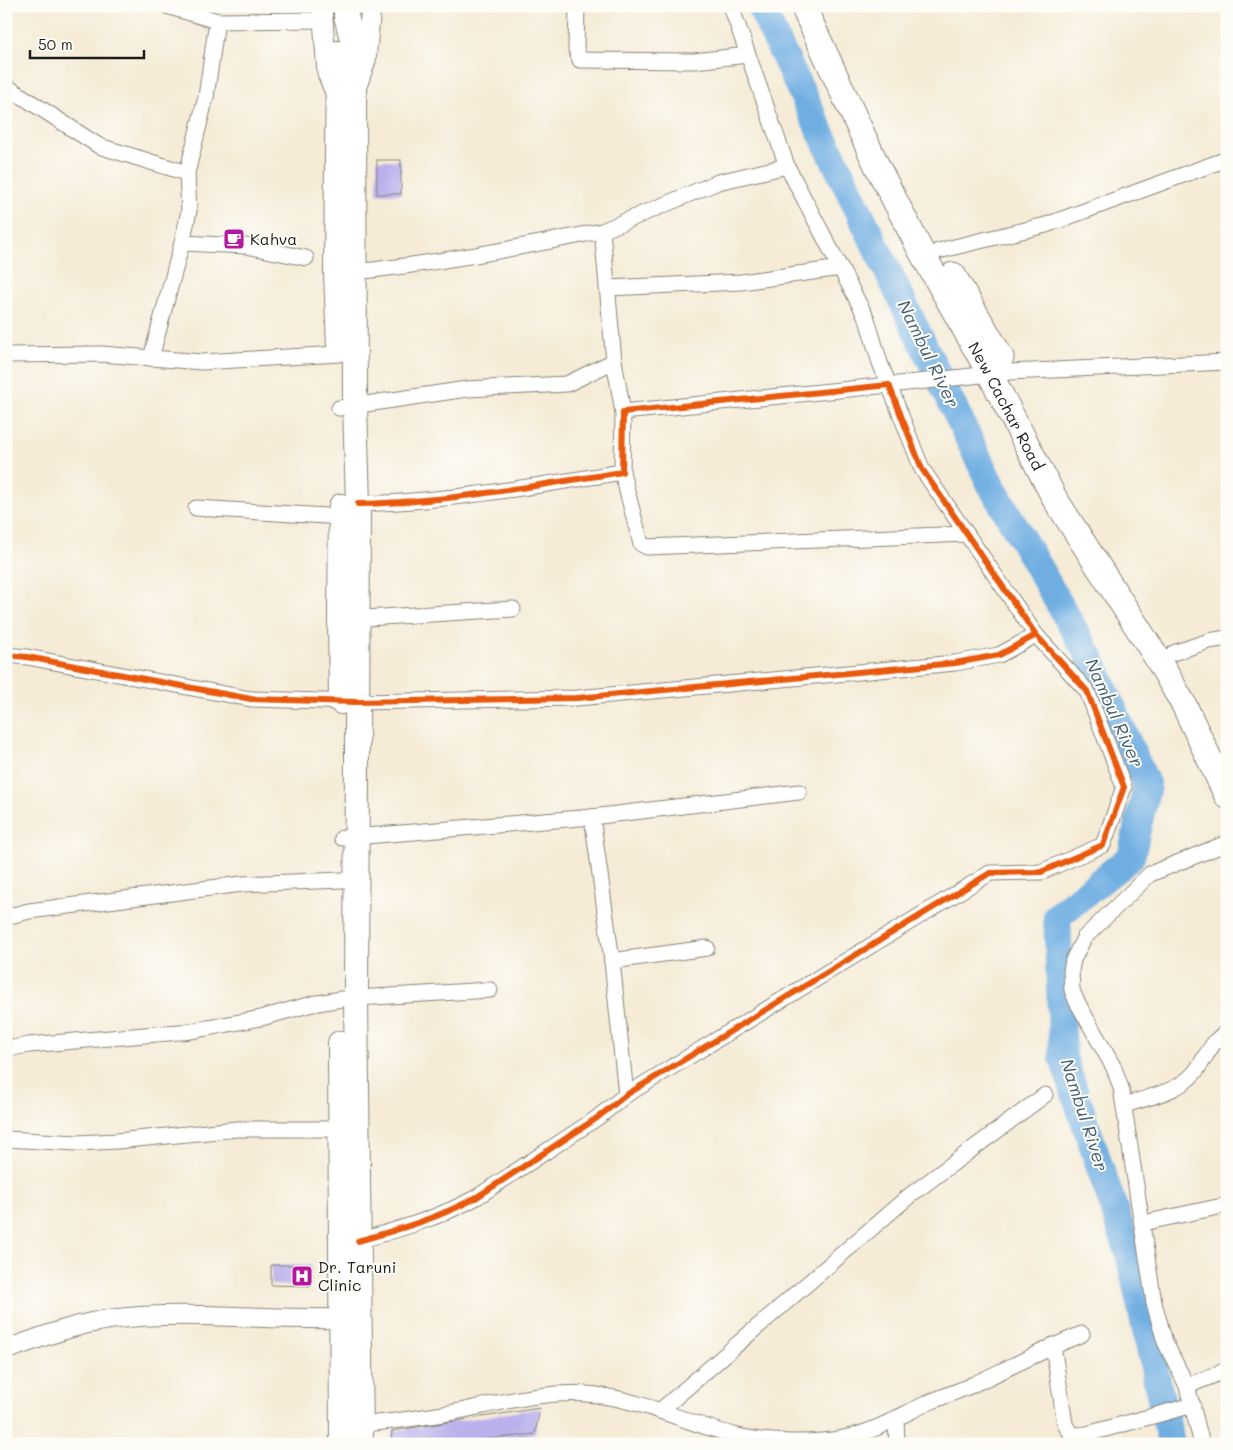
<svg xmlns="http://www.w3.org/2000/svg" width="1233" height="1450" font-family="Mali,sans-serif">
	<rect width="100%" height="100%" fill="#fdfcf7"/>
	<filter id="ink" filterUnits="userSpaceOnUse"><feTurbulence type="fractalNoise" baseFrequency=".02" numOctaves="2"/><feDisplacementMap in="SourceGraphic" scale="10" xChannelSelector="R" yChannelSelector="G"/><feConvolveMatrix kernelMatrix="1 2 1 2 8 2 1 2 1" color-interpolation-filters="sRGB"/></filter>
	<filter id="wash" filterUnits="userSpaceOnUse"><feTurbulence type="fractalNoise" baseFrequency=".0096" numOctaves="4" result="noise"/><feDisplacementMap in="SourceGraphic" scale="20" xChannelSelector="R" yChannelSelector="G"/><feGaussianBlur stdDeviation="1.12" result="paint"/><feColorMatrix in="noise" values="0 0 0 0 0 0 0 0 0 0 0 0 0 0 0 0 0 1.4 0 .05"/><feComposite in="paint" operator="in"/></filter>
	<g filter="url(#wash)">
		<rect width="100%" height="100%" fill="#f5ebd6"/>
		<g fill="none" stroke-linecap="round" stroke-linejoin="round">
			<path stroke="#6faee2" stroke-width="28" d="M760 6 991 485 1092 661 1147 786 1131 857 1057 916 1063 1058 1129 1253 1171 1444"/>
		</g>
		<g id="blocks">
			<g fill="#bab0ec">
				<rect x="377" y="160" width="24" height="34"/>
				<path d="M271 1265H311L310 1286 271 1285Z"/>
				<path d="M540 1408 535 1434 442 1444H391L392 1431Z"/>
			</g>
		</g>
	</g>
	<g filter="url(#ink)">
		<use href="#blocks" fill-opacity="0" stroke="#888479" stroke-width="1"/>
		<g fill="none" stroke-linecap="round" stroke-linejoin="round">
			<g stroke="#888479" stroke-width="17">
				<g id="minor">
					<path d="M167 6 217 21 323 20"/>
					<path d="M577 6 576 49 580 60 694 61 748 55"/>
					<path d="M731 6 787 166"/>
					<path d="M6 86 99 146 187 173"/>
					<path d="M602 231 718 182 787 166 867 319 880 363 889 385 1009 372 1227 362"/>
					<path d="M182 243 246 246 306 258"/>
					<path d="M938 251 1046 225 1227 159"/>
					<path d="M607 288 741 282 841 268"/>
					<path d="M6 355 101 354 202 362 339 354"/>
					<path d="M151 358 182 243 189 211 187 173 206 97 217 21"/>
					<path d="M614 361 623 412"/>
					<path d="M339 408 467 389 567 384 614 361 602 231C519 247 437 264 354 272"/>
					<path d="M622 472 641 544 647 547 967 534"/>
					<path d="M358 504C446 502 534 486 622 472L623 412 889 385 922 469 1036 635 1087 691 1124 787 1103 845 1041 872 990 873 626 1095 597 1118 477 1197C439 1218 400 1229 358 1241"/>
					<path d="M196 508 342 517"/>
					<path d="M349 619 513 609"/>
					<path d="M1173 653 1209 641 1227 638"/>
					<path d="M6 655 27 657 251 699 357 702 577 698 955 663 999 655 1036 635"/>
					<path d="M342 838 592 817"/>
					<path d="M6 917 29 911 242 884 343 880"/>
					<path d="M612 961 707 948"/>
					<path d="M6 1049 29 1045 191 1031 261 1018 312 1004 341 999 490 990"/>
					<path d="M626 1095 612 961 592 817 799 792"/>
					<path d="M1125 1105C1148 1097 1179 1092 1195 1072 1206 1058 1211 1041 1227 1032"/>
					<path d="M6 1139 77 1143 117 1141 237 1129H340"/>
					<path d="M1143 1223 1227 1205"/>
					<path d="M1053 1345 1065 1424C1070 1435 1076 1436 1087 1434L1193 1405"/>
					<path d="M1187 1386 1227 1370"/>
					<path d="M661 1410 909 1196 1045 1095"/>
					<path d="M896 1418 897 1444"/>
					<path d="M360 1425C392 1421 423 1418 454 1412 501 1403 548 1389 596 1395 646 1401 690 1425 738 1436 767 1443 814 1444 843 1438 874 1433 902 1414 930 1402 944 1396 959 1391 972 1385 1009 1368 1045 1349 1082 1334"/>
					<path d="M1202 1444 1187 1386 1165 1342 1154 1303 1121 1088 1114 1068 1076 1000 1072 990 1071 971 1073 960 1084 938 1150 874 1227 843"/>
				</g>
			</g>
			<g stroke="#888479" stroke-width="21">
				<g id="tertiary">
					<path d="M322 6 327 73 333 88"/>
					<path d="M357 86 366 61 371 6"/>
					<path d="M6 1350C41 1337 75 1324 112 1319 192 1309 274 1322 355 1318"/>
				</g>
			</g>
			<g stroke="#888479" stroke-width="26">
				<g id="primary">
					<path d="M346 6V16L353 43 354 93 355 405 358 504 356 998 361 1444"/>
					<path d="M338 53 336 273 339 347"/>
					<path d="M341 702 340 620 341 506"/>
					<path d="M340 1043 342 1444"/>
				</g>
			</g>
			<g stroke="#888479" stroke-width="27">
				<g id="trunk">
					<path id="s1" d="M803 6 877 166 922 253 990 374 1055 499 1157 658 1184 705 1227 796"/>
					<path d="M953 275 1001 357"/>
				</g>
			</g>
			<use href="#minor" stroke="#fff" stroke-width="15"/>
			<use href="#tertiary" stroke="#fff" stroke-width="19"/>
			<use href="#primary" stroke="#fff" stroke-width="24"/>
			<use href="#trunk" stroke="#fff" stroke-width="25"/>
			<g stroke="#fdfcf7" stroke-width="9">
				<g id="cycleway">
					<path d="M358 504C446 502 534 486 622 472L623 412 889 385 922 469 1036 635 1087 691 1124 787 1103 845 1041 872 990 873 626 1095 597 1118 477 1197C439 1218 400 1229 358 1241"/>
					<path d="M6 655 27 657 251 699 357 702 577 698 955 663 999 655 1036 635"/>
				</g>
			</g>
			<use href="#cycleway" stroke="#e8590c" stroke-width="6"/>
		</g>
	</g>
	<defs>
		<g id="cafe-square" transform="scale(1.125)"><rect x="-9" y="-9" width="18" height="18" rx="4" fill="#b5179e" stroke="#fdfcf7"/><path d="M-5.5-4.5H6V0H3Q3 3.5 0 3.5H-2.5Q-5.5 3.5-5.5 0ZM3-3.2v2h1.7v-2ZM-6 4.5H4V6H-6Z" fill="#fff"/></g>
		<g id="hospital-square" transform="scale(1.125)"><rect x="-9" y="-9" width="18" height="18" rx="4" fill="#b5179e" stroke="#fdfcf7"/><path d="M-5-5h3v3.5h4V-5h3V5h-3V1.5h-4V5h-3Z" fill="#fff"/></g>
	</defs>
	<g fill-rule="evenodd">
		<use href="#cafe-square" x="234" y="239"/>
		<use href="#hospital-square" x="302" y="1276"/>
	</g>
	<g text-anchor="middle" stroke-width="4" stroke-linejoin="round" paint-order="stroke">
		<g font-size="16" fill="#1c1c1c" stroke="#fdfcf7" text-anchor="start">
			<text x="250" y="245">Kahva</text>
			<text x="318" y="1273">Dr. Taruni<tspan x="318" dy="18">Clinic</tspan></text>
		</g>
		<g font-size="16" fill="#1c1c1c" stroke="#fdfcf7">
			<text dy="6" stroke="none"><textPath href="#s1" startOffset="449">New Cachar Road</textPath></text>
		</g>
		<g font-size="18" font-style="italic" fill="#415e75" stroke="#fdfcf7">
			<text transform="translate(928 354) rotate(64)" y="6">Nambul River</text>
			<text transform="translate(1114 713) rotate(66)" y="6">Nambul River</text>
			<text transform="translate(1084 1115) rotate(72)" y="6">Nambul River</text>
		</g>
	</g>
	<rect width="1233" height="1450" fill="none" stroke="#fdfcf7" stroke-width="25"/>
	<path d="M30 50v8h114v-8" fill="none" stroke="#1c1c1c" stroke-width="2.5"/>
	<text x="38" y="50" font-size="15" fill="#1c1c1c" stroke="#fdfcf7" stroke-width="4" paint-order="stroke">50 m</text>
</svg>
